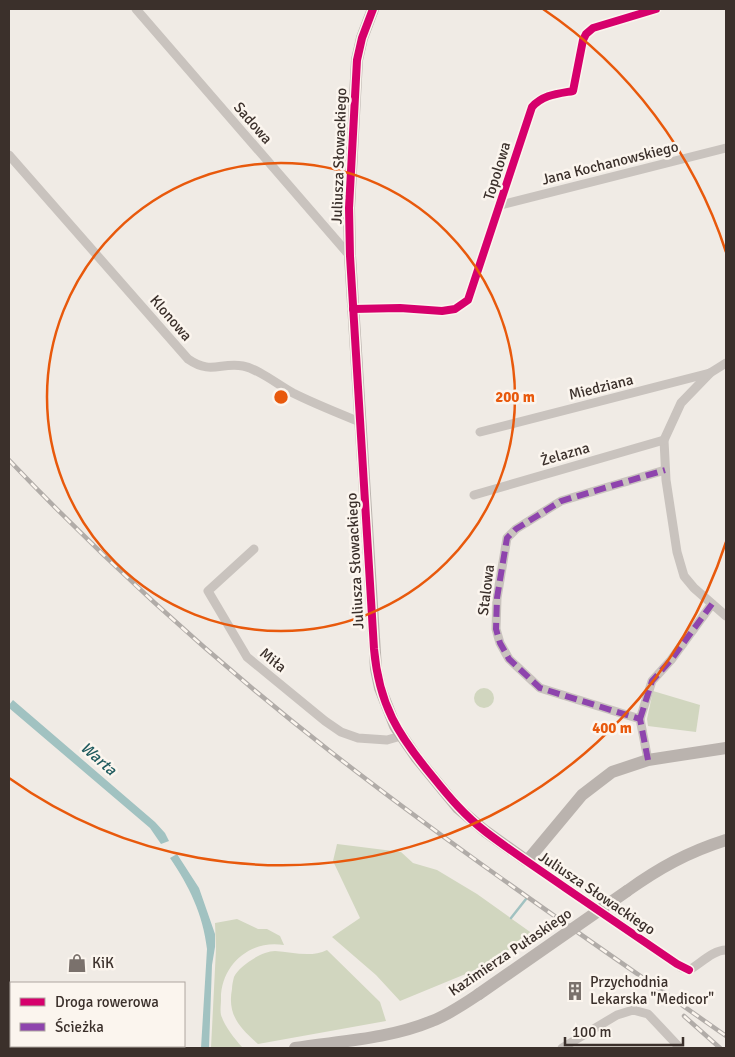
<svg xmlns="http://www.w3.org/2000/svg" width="735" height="1057" font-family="Signika,sans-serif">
	<rect width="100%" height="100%" fill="#f0ebe5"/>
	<g fill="#d1d6bf">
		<circle cx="484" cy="698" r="10"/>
		<path d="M653 691 700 705 696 732 648 726 647 719Z"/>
		<path d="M337 844 401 852 413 863 437 870 477 894 533 934 485 966 400 1001 376 975 332 937 360 918 333 861Z"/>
		<path d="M237 919 258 929H267L280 936 284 945C251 939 220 965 221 1000 221 1004 220 1010 221 1015 225 1027 234 1038 242 1047L211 1048 216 949 215 923Z"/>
		<path d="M327 950 380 1002 386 1021 258 1044C240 1028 227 1015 232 989 232 985 233 981 234 977 239 966 262 951 275 951 292 952 311 958 327 950Z"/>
	</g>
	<g fill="#a1c2c1">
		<path d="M13 700 155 822 165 833 169 841 161 844 150 828 9 708V705Z"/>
		<path d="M177 854 199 888 215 934V947L212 965 209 1048H201L207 949C203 914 189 886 170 858Z"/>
	</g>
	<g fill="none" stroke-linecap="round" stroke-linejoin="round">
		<path stroke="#a1c2c1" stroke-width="2.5" d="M511 918 526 899"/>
		<g stroke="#c9c3be" stroke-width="9">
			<path d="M136 9 350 256"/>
			<path d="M9 155 188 359C211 375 220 362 243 366 259 369 278 385 293 393 315 404 338 413 360 422"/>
			<path d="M501 205 726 148"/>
			<path d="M353 309 400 308 442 311 455 309 468 300 532 107C543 95 556 94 573 91L583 40 586 34 593 28 656 9"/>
			<path d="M710 373 681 403 664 440 666 480 677 552 684 576 694 588 726 616"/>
			<path d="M480 432 710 373 726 363"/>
			<path d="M474 495 664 440"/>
			<path d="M254 549 208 591 247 657 325 721 341 732 358 738 387 740 401 736"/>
			<path d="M640 719 652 681 671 660 712 604"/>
			<path d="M648 760 640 719 540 688 509 659 500 643 496 629 497 598 507 538 516 529 561 501 665 470"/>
			<path d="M527 861 682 968 689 970C700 964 713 950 726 950"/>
			<path d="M562 1048 617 1015 633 1010 648 1014 680 1048"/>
		</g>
		<g stroke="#bab3ae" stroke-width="12">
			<path d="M373 9 362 38 357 60 349 208 350 256 376 669 380 688 395 726 417 758 458 808 485 831 527 861 582 795 612 772 648 760 726 748"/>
			<path d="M627 891C659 868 688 852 726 840"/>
			<path d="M295 1048C340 1041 389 1039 432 1021 448 1015 464 1004 479 994"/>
		</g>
		<g stroke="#b1aca8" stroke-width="4.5">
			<g id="rail">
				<path d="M9 460C109 565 217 663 331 752 459 852 594 943 726 1036"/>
				<path d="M684 1016 720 1048"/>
			</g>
		</g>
		<use href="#rail" stroke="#fbf5ee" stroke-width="2.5" stroke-dasharray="8" stroke-linecap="butt"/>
		<path stroke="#bab3ae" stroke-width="12" d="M479 994 627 891"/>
		<g stroke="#8e44ad" stroke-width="6" stroke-dasharray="12 6" stroke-linecap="butt">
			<path d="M640 719 652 681 671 660 712 604"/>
			<path d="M648 760 640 719 540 688 509 659 500 643 496 629 497 598 507 538 516 529 561 501 665 470"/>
		</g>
		<g stroke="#fbf5ee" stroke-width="11">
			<g id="cycleway">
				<path d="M373 9 362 38 357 60 349 208 350 256 374 649C379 705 398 735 433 777 449 797 465 816 486 832 512 852 540 870 567 889 604 914 640 939 677 964L689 970"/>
				<path d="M353 309 400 308 442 311 455 309 468 300 532 107C543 95 556 94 573 91L583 40 586 34 593 28 656 9"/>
			</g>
		</g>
		<use href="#cycleway" stroke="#d6006c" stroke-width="8"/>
	</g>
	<g fill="none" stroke="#e8590c" stroke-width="2.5">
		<circle cx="281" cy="397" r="234"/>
		<path d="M726 542A468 468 0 0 1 9 778M543 9A468 468 0 0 1 726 252"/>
	</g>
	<defs>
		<g id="shop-bare" transform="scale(1.5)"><path d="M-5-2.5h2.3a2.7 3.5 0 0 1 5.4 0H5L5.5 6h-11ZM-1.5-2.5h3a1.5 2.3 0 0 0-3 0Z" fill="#7a716c" stroke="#fbf5ee" stroke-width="2.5" paint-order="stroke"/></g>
		<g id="building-bare" transform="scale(1.5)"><path d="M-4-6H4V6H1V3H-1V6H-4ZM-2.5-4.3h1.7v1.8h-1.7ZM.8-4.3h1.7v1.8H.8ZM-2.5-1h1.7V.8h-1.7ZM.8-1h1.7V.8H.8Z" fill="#7a716c" stroke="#fbf5ee" stroke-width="2.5" paint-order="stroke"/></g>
	</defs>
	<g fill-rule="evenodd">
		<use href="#shop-bare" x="77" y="963"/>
		<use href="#building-bare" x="575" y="991"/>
	</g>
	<g text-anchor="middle" stroke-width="5" stroke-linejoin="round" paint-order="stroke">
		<g font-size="15" fill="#3b302b" stroke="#fbf5ee">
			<text transform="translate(253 123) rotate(49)" y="5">Sadowa</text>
			<text transform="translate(339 156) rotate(-88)" y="5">Juliusza Słowackiego</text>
			<text transform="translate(610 163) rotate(-14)" y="5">Jana Kochanowskiego</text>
			<text transform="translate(497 171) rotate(-73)" y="5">Topolowa</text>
			<text transform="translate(171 318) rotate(49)" y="5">Klonowa</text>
			<text transform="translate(601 387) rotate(-14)" y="5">Miedziana</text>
			<text transform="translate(565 454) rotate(-16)" y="5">Żelazna</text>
			<text transform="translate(355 561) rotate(-93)" y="5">Juliusza Słowackiego</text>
			<text transform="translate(486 590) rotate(-83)" y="5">Stalowa</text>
			<text transform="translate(273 660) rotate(39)" y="5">Miła</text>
			<text transform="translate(597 893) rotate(34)" y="5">Juliusza Słowackiego</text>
			<text transform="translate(510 952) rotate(-34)" y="5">Kazimierza Pułaskiego</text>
		</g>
		<g font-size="15" fill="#3b302b" stroke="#fbf5ee" text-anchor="start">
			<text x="92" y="968">KiK</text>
			<text x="590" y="987">Przychodnia<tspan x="590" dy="17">Lekarska "Medicor"</tspan></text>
		</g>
		<g font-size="16" font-style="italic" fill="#1f5a5e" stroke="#fbf5ee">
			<text transform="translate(99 758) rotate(41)" y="6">Warta</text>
		</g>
	</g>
	<circle cx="281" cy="397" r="8" fill="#e8590c" stroke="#fbf5ee" stroke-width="2.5"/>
	<g font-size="15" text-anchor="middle" font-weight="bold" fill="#e8590c" stroke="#fbf5ee" stroke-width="5" stroke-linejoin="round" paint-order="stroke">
		<text x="515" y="402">200 m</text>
		<text x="612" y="733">400 m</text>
	</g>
	<rect width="735" height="1057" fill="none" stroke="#3b302b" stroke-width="20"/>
	<rect x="10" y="982" width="175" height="65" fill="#fbf5ee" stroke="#aea6a0"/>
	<rect x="20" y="998" width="25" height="8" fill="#d6006c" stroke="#aea6a0"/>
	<text x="55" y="1007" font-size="15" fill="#3b302b">Droga rowerowa</text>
	<rect x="20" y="1023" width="25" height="8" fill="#8e44ad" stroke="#aea6a0"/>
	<text x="55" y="1032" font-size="15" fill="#3b302b">Ścieżka</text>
	<path d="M565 1037v8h118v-8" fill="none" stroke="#3b302b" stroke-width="2.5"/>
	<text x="572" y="1037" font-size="15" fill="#3b302b" stroke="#fbf5ee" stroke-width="4" paint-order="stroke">100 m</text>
</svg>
